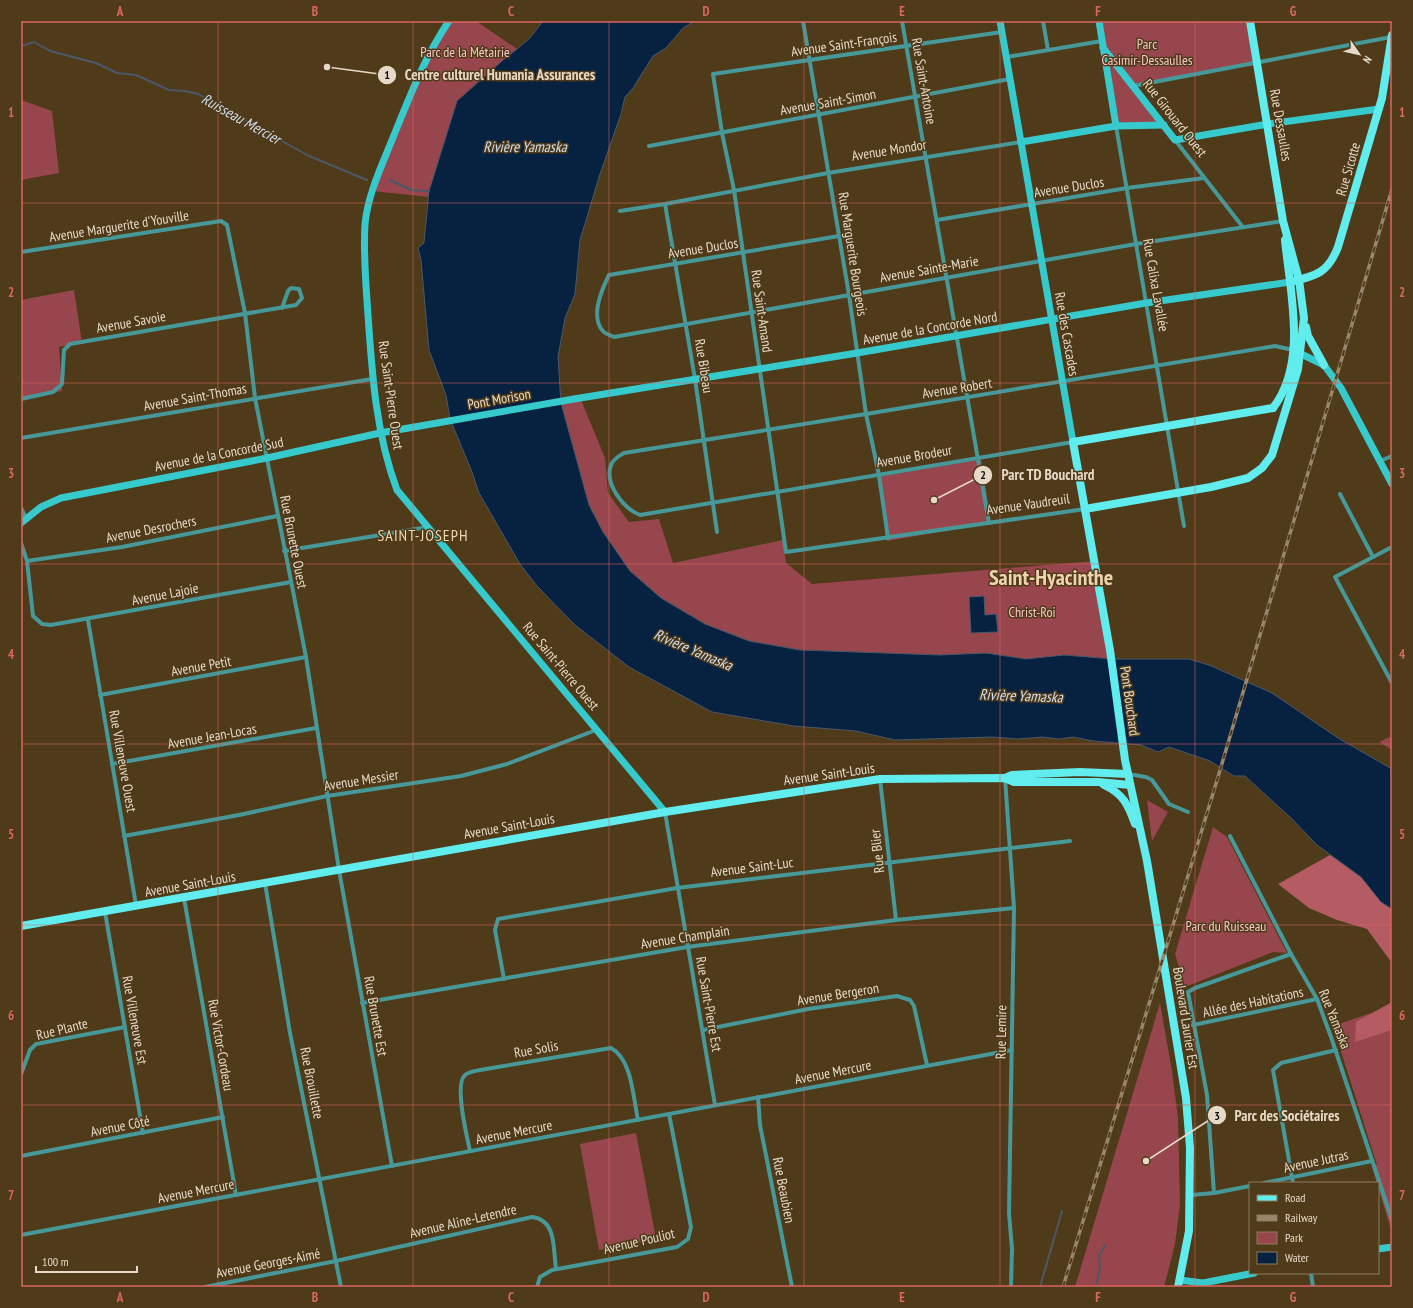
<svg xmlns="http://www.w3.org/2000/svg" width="1413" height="1308" font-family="'PT Sans Narrow',sans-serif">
	<rect width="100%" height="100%" fill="#4f3a19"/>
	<g fill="#98464e">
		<path d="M449 21H476L517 49 502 61 457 101 429 197 373 191 408 100Z"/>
		<path d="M1106 21H1250L1257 63 1133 86 1103 48 1099 22Z"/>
		<path d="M1108 59 1158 122 1119 123Z"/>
		<path d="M21 100 52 111 59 173 21 180Z"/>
		<path d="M74 290 82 343 59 347 62 391 21 400V300Z"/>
		<path d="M581 400 605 458 608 493 629 522 659 519 673 563 783 540 786 563 812 584 1096 561 1113 659 1064 655 1026 659 986 653 940 655 801 650 749 641 705 624 661 598 630 571 603 532 589 505 561 403Z"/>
		<path d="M981 459 991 523 887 541 877 477Z"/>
		<path d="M1392 736V750L1379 742Z"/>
		<path d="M1147 800 1168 812 1152 841Z"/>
		<path d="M1213 827 1227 837 1287 953 1273 952 1185 987 1175 954Z"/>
		<path d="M1160 1003 1172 1071 1178 1118 1180 1205 1175 1244 1164 1287H1075Z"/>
		<path d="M1392 1006V1233L1372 1167 1377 1165 1333 1026Z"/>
		<path d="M636 1133 656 1239 599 1250 580 1144Z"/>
	</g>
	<g fill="#b45b63">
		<path d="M1330 855 1361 877 1381 902 1392 909V963L1367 929 1337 920 1309 908 1278 884Z"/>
		<path d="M1392 1002V1030L1355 1042 1356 1022Z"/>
	</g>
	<g fill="#072141" stroke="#4a5869">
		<path d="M543 21H695L683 28 666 48 653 56 633 88 625 97 621 114 600 174 580 240 575 294 565 318 558 357 561 403 589 505 603 532 630 571 661 598 705 624 749 641 800 650 940 655 986 653 1026 659 1064 655 1113 659H1189L1209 665 1272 693 1338 738 1392 769V909L1381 902 1361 877 1317 845 1291 818 1245 776H1234L1210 761 1169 747 1158 752 1141 745 1093 741 1073 737 1059 739 1043 737 1017 739 992 737 895 740 856 731 794 726 712 712 629 667 575 625 537 586 520 564 479 493 472 472 450 419 446 395 429 350 421 260 418 248 424 243 429 191 457 101 502 61 517 49 530 38Z"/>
		<path d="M984 596 985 615 996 614 998 632 971 633 969 597Z"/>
	</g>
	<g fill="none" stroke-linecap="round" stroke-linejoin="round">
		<g stroke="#4a5869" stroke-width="2">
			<path d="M21 46 34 42 50 51 96 63 117 73 136 75 169 90 185 91 198 94 309 156 367 180"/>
			<path d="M390 180 411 190 429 191"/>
			<path d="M1040 1287 1062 1211"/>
			<path d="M1096 1287 1100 1267 1099 1256 1105 1245"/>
		</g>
		<g stroke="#479899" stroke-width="4">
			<path d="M803 21 849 295 866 414 879 475 888 538"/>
			<path d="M902 21 989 523"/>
			<path d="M1043 21 1048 50"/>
			<path d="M1002 32 713 74 722 133 734 190 786 552 1085 509"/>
			<path d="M1007 57 1102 41"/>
			<path d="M1133 86 1391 37"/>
			<path d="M1116 126 1184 526"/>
			<path d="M1175 140 1242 226"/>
			<path d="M649 146 1010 79"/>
			<path d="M665 204 695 379 717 532"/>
			<path d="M620 211 665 204 828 173 1021 142"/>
			<path d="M937 220 1127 188 1204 178"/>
			<path d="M839 236 609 275C602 289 590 317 603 331 605 334 610 335 614 337L1136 244 1283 221"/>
			<path d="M21 252 221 221 227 225 245 313 255 398 306 657 339 870 392 1166"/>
			<path d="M21 399 53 392 62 384 64 350 70 344 296 305 302 298 299 289 291 288 288 291 282 308"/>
			<path d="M21 438 372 379"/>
			<path d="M1073 442 640 515C624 509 604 484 611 465 613 459 619 456 624 453L866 414 1275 346 1293 350"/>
			<path d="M1380 461 1392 456"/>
			<path d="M1340 494 1373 557"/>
			<path d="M21 508 26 518"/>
			<path d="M21 543 27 561 33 616 42 624 51 625 291 582"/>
			<path d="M1392 547 1335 577 1392 683"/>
			<path d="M284 551 428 527"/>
			<path d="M27 561 122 547 277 516"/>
			<path d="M88 620 136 905"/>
			<path d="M100 695 306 657"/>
			<path d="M112 764 316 728"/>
			<path d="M1128 774 1146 777 1152 780 1169 804 1188 812"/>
			<path d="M1005 778 1014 908 1009 1213 1012 1249 1011 1287"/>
			<path d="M880 779 896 920"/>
			<path d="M665 812 715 1105"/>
			<path d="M124 836 239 815 327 796 461 776 507 764 596 730"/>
			<path d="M1230 836 1291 954 1317 999 1331 1037 1392 1220"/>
			<path d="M265 883 290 1033 341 1287"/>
			<path d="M184 898 236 1195"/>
			<path d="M105 912 143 1133"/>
			<path d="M504 979 495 930 498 919 677 888 1070 841"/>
			<path d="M362 1003 687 947 896 920 1014 908"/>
			<path d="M1193 1025 1317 999"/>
			<path d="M703 1030 808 1009 897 996 910 1000 914 1006 927 1065"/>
			<path d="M21 1074 30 1050 36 1044 125 1027"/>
			<path d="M758 1097 760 1125 792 1287"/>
			<path d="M470 1151C467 1137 454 1084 465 1075 468 1072 475 1071 480 1070L611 1048C632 1059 633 1097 638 1120"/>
			<path d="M21 1156 223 1117"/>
			<path d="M1264 1183 1372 1161"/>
			<path d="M1293 1183 1273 1070 1281 1063 1336 1050"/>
			<path d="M1214 1193 1207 1095 1188 992 1195 988 1291 954"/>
			<path d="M1191 1195 1214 1193 1250 1186"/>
			<path d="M21 1235 1012 1050"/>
			<path d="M1311 1273 1313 1287"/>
			<path d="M205 1287 336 1261 532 1217C557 1220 553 1249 556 1269"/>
			<path d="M537 1287 540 1277 552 1270 677 1247 688 1239 691 1227 669 1114"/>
		</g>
		<g stroke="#36cacc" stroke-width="7">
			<path d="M449 21C425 56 410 96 394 135 383 163 368 193 365 224 363 254 366 285 368 315 372 374 376 434 397 490L665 812"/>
			<path d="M1000 21 1073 442"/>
			<path d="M1099 21 1116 126"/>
			<path d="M1103 48 1175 140 1268 124 1379 109"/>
			<path d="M1021 142 1116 126 1164 125"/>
			<path d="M1295 351 1324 365 1341 388 1392 484"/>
			<path d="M21 523 41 507 61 498 267 458 380 433 574 399 857 353 1146 303 1290 282"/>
			<path d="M1378 1249 1392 1247"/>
			<path d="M1180 1280 1203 1283 1254 1273"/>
		</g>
		<g stroke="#61eced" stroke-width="8">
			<path d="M1290 282C1316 276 1328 273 1338 247L1382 98 1392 35"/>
			<path d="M1306 327 1308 336 1324 365"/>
			<path d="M1273 408C1308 363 1290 292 1285 240"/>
			<path d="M1085 509 1211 487 1248 478 1262 468 1272 455 1298 369 1304 318 1299 280 1283 221 1250 21"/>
			<path d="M1005 778 1012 775 1080 772 1128 774"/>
			<path d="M1104 785C1123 794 1128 804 1135 824"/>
			<path d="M21 926 665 812 880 779 1005 778 1014 782H1098L1130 785"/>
			<path d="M1178 1287 1189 1231 1190 1148 1186 1098 1147 861 1125 760 1110 650 1073 442 1273 408"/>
		</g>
		<g stroke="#98876d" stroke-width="3.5">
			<path id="rail" d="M1063 1287 1218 777 1392 189"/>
		</g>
		<use href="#rail" stroke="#4f3a19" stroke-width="2" stroke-dasharray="6" stroke-linecap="butt"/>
	</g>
	<path fill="none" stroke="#dc6660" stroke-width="1" stroke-opacity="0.55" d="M218 21V1287M413 21V1287M609 21V1287M804 21V1287M1000 21V1287M1195 21V1287M21 203H1392M21 383H1392M21 564H1392M21 744H1392M21 925H1392M21 1105H1392"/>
	<g text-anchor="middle" stroke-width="3" stroke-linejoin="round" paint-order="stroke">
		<g font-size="14" fill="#e6d9c7" stroke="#4f3a19">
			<text transform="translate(844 44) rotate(-8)" y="5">Avenue Saint-François</text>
			<text transform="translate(924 81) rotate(80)" y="5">Rue Saint-Antoine</text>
			<text transform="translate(828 102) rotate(-10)" y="5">Avenue Saint-Simon</text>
			<text transform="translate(1175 118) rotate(52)" y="5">Rue Girouard Ouest</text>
			<text transform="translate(1281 125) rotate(80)" y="5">Rue Dessaulles</text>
			<text transform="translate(889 150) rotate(-9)" y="5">Avenue Mondor</text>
			<text transform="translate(1348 169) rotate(-74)" y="5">Rue Sicotte</text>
			<text transform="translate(1069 187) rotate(-9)" y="5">Avenue Duclos</text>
			<text transform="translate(119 226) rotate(-9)" y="5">Avenue Marguerite d'Youville</text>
			<text transform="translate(703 248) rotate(-9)" y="5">Avenue Duclos</text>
			<text transform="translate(853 254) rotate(81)" y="5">Rue Marguerite Bourgeois</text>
			<text transform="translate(929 269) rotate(-10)" y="5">Avenue Sainte-Marie</text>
			<text transform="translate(1156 285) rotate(80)" y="5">Rue Calixa Lavallée</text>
			<text transform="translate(762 311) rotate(82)" y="5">Rue Saint-Amand</text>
			<text transform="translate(131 322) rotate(-10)" y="5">Avenue Savoie</text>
			<text transform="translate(930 328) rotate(-10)" y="5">Avenue de la Concorde Nord</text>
			<text transform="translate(1067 334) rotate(80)" y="5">Rue des Cascades</text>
			<text transform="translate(704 366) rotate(81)" y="5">Rue Bibeau</text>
			<text transform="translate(957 388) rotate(-9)" y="5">Avenue Robert</text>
			<text transform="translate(391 395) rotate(82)" y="5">Rue Saint-Pierre Ouest</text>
			<text transform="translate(195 397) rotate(-10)" y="5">Avenue Saint-Thomas</text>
			<text transform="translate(499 399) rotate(-10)" y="5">Pont Morison</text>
			<text transform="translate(219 454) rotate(-11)" y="5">Avenue de la Concorde Sud</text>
			<text transform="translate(914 456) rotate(-10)" y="5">Avenue Brodeur</text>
			<text transform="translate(1028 504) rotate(-8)" y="5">Avenue Vaudreuil</text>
			<text transform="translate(151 529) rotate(-11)" y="5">Avenue Desrochers</text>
			<text transform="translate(294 542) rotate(79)" y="5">Rue Brunette Ouest</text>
			<text transform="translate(165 594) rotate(-11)" y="5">Avenue Lajoie</text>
			<text transform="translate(201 666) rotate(-10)" y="5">Avenue Petit</text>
			<text transform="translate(561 666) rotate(50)" y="5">Rue Saint-Pierre Ouest</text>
			<text transform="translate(1130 701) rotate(82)" y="5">Pont Bouchard</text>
			<text transform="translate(212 736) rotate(-10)" y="5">Avenue Jean-Locas</text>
			<text transform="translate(123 761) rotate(80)" y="5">Rue Villeneuve Ouest</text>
			<text transform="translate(829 774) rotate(-8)" y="5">Avenue Saint-Louis</text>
			<text transform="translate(361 780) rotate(-9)" y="5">Avenue Messier</text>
			<text transform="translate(509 826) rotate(-10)" y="5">Avenue Saint-Louis</text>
			<text transform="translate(877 851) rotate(-96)" y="5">Rue Blier</text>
			<text transform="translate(752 867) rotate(-7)" y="5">Avenue Saint-Luc</text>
			<text transform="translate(190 884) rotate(-10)" y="5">Avenue Saint-Louis</text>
			<text transform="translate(685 937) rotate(-9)" y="5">Avenue Champlain</text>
			<text transform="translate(838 994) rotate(-9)" y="5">Avenue Bergeron</text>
			<text transform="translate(1253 1002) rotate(-12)" y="5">Allée des Habitations</text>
			<text transform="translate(709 1004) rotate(80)" y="5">Rue Saint-Pierre Est</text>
			<text transform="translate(376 1016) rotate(80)" y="5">Rue Brunette Est</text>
			<text transform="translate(1186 1018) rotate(81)" y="5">Boulevard Laurier Est</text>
			<text transform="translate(1335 1019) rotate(68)" y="5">Rue Yamaska</text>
			<text transform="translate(135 1020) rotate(80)" y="5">Rue Villeneuve Est</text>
			<text transform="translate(62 1029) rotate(-14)" y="5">Rue Plante</text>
			<text transform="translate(1001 1032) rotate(-89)" y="5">Rue Lemire</text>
			<text transform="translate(221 1045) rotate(80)" y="5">Rue Victor-Cordeau</text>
			<text transform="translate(536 1049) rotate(-10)" y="5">Rue Solis</text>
			<text transform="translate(833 1072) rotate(-11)" y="5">Avenue Mercure</text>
			<text transform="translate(312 1083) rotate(79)" y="5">Rue Brouillette</text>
			<text transform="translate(120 1126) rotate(-11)" y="5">Avenue Côté</text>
			<text transform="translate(514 1132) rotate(-11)" y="5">Avenue Mercure</text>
			<text transform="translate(1316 1161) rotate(-12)" y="5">Avenue Jutras</text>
			<text transform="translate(784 1190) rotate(79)" y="5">Rue Beaubien</text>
			<text transform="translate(196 1191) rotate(-11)" y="5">Avenue Mercure</text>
			<text transform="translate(463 1221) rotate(-13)" y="5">Avenue Aline-Letendre</text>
			<text transform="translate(639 1241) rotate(-13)" y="5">Avenue Pouliot</text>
			<text transform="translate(268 1263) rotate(-11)" y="5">Avenue Georges-Aimé</text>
		</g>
		<g font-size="14" fill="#f7c5c7" stroke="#4f3a19">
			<text x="1147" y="49">Parc<tspan x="1147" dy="16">Casimir-Dessaulles</tspan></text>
			<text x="465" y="57">Parc de la Métairie</text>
			<text x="1032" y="617">Christ-Roi</text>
			<text x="1226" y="931">Parc du Ruisseau</text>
		</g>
		<g font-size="15" font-style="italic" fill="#cfddef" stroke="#4f3a19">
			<text transform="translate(241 119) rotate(29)" y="5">Ruisseau Mercier</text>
			<text x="525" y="152">Rivière Yamaska</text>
			<text transform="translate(693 650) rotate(23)" y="5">Rivière Yamaska</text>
			<text transform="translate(1021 696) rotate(2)" y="5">Rivière Yamaska</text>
		</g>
		<g font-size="16" letter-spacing="1" fill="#efd4b0" stroke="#4f3a19">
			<text x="423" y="541">SAINT-JOSEPH</text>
		</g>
		<g font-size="22" font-weight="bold" fill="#efd4b0" stroke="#4f3a19">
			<text x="1051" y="585">Saint-Hyacinthe</text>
		</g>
	</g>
	<path fill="none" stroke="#e6d9c7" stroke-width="1.5" d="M327 67L387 75M934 500L983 475M1146 1161L1217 1115"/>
	<g fill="#e6d9c7" stroke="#4f3a19" stroke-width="1.5">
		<circle cx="327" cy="67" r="4"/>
		<circle cx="934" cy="500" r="4"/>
		<circle cx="1146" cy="1161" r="4"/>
		<circle cx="387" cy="75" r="10"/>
		<circle cx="983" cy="475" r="10"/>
		<circle cx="1217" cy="1115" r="10"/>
	</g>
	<g font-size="12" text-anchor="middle" font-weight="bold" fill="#111">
		<text x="387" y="79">1</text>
		<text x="983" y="479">2</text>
		<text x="1217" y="1120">3</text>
	</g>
	<g font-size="15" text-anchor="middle" font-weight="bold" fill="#e6d9c7" stroke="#4f3a19" stroke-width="3" stroke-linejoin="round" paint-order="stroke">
		<text x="500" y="80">Centre culturel Humania Assurances</text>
		<text x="1048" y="480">Parc TD Bouchard</text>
		<text x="1287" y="1121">Parc des Sociétaires</text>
	</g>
	<rect width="1413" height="1308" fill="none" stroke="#4f3a19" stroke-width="44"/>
	<rect x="1249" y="1182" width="130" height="92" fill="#4f3a19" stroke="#8b7a5f"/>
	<rect x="1257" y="1195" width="20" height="6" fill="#61eced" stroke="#8b7a5f"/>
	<text x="1285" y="1202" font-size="12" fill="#e6d9c7">Road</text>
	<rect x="1257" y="1215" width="20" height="6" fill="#98876d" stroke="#8b7a5f"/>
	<text x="1285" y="1222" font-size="12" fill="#e6d9c7">Railway</text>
	<rect x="1257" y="1232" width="20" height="12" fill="#98464e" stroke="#8b7a5f"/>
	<text x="1285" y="1242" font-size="12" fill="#e6d9c7">Park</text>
	<rect x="1257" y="1252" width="20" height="12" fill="#072141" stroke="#8b7a5f"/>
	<text x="1285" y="1262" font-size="12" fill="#e6d9c7">Water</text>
	<g transform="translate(1359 54) rotate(124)" stroke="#4f3a19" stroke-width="3" paint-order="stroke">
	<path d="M0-3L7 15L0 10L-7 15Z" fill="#e6d9c7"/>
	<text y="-6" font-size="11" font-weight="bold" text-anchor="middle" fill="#e6d9c7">N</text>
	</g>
	<path d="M36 1266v6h101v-6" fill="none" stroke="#e6d9c7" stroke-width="2"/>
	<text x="42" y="1266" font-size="12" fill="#e6d9c7" stroke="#4f3a19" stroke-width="3" paint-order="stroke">100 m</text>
	<rect x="22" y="22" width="1369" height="1264" fill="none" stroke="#dc6660" stroke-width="1.5"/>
	<g font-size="13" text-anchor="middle" font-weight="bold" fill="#dc6660">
		<text x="120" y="16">A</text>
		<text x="315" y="16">B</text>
		<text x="511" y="16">C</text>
		<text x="706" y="16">D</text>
		<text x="902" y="16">E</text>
		<text x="1098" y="16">F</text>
		<text x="1293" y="16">G</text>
		<text x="11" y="117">1</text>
		<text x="1402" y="117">1</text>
		<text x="11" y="297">2</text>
		<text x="1402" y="297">2</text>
		<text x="11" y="478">3</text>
		<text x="1402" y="478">3</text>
		<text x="11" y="659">4</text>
		<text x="1402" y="659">4</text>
		<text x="11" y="839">5</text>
		<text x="1402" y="839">5</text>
		<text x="11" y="1020">6</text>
		<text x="1402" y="1020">6</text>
		<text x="11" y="1200">7</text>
		<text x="1402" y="1200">7</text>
		<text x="120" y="1302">A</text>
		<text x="315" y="1302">B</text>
		<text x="511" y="1302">C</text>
		<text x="706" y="1302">D</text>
		<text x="902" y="1302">E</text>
		<text x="1098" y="1302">F</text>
		<text x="1293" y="1302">G</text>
	</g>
</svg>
